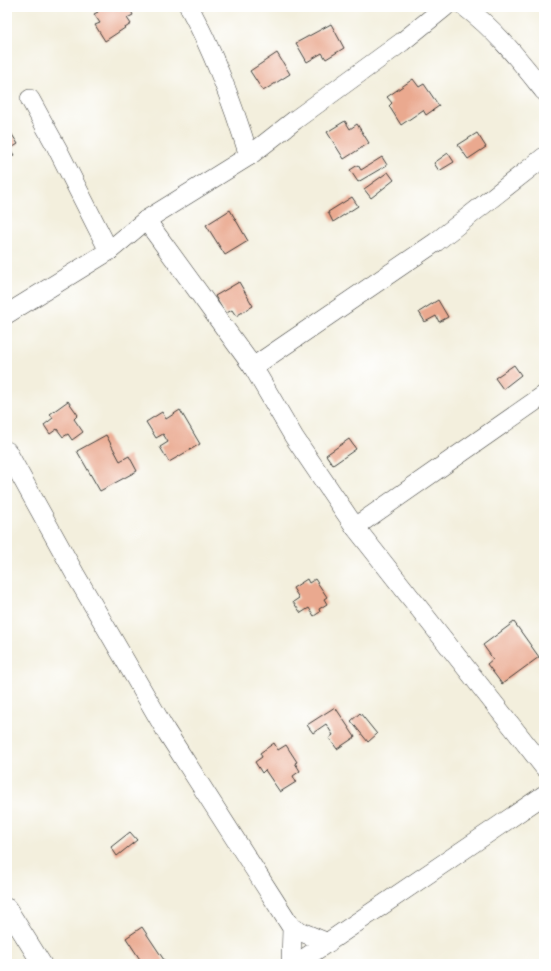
<svg xmlns="http://www.w3.org/2000/svg" width="551" height="971" font-family="Pangolin,sans-serif">
	<rect width="100%" height="100%" fill="#fff"/>
	<filter id="ink" filterUnits="userSpaceOnUse"><feTurbulence type="fractalNoise" baseFrequency=".025" numOctaves="2"/><feDisplacementMap in="SourceGraphic" scale="8" xChannelSelector="R" yChannelSelector="G"/><feConvolveMatrix kernelMatrix="1 2 1 2 8 2 1 2 1" color-interpolation-filters="sRGB"/></filter>
	<filter id="wash" filterUnits="userSpaceOnUse"><feTurbulence type="fractalNoise" baseFrequency=".012" numOctaves="4" result="noise"/><feDisplacementMap in="SourceGraphic" scale="16" xChannelSelector="R" yChannelSelector="G"/><feGaussianBlur stdDeviation="0.9" result="paint"/><feColorMatrix in="noise" values="0 0 0 0 0 0 0 0 0 0 0 0 0 0 0 0 0 1.4 0 .05"/><feComposite in="paint" operator="in"/></filter>
	<g filter="url(#wash)">
		<rect width="100%" height="100%" fill="#f3efdd"/>
		<g id="blocks">
			<g fill="#eaa98f">
				<path d="M95 7H129L133 15 127 18 131 24 105 41 95 25 100 23 94 14 98 12Z"/>
				<path d="M331 24 344 48 326 59 322 53 307 62 296 43Z"/>
				<path d="M277 53 290 74 263 91 250 71Z"/>
				<path d="M413 79 419 87 424 84 439 106 426 115 423 110 401 125 389 106 392 103 387 97Z"/>
				<path d="M345 121 350 129 357 124 369 143 344 159 327 132Z"/>
				<path d="M11 133 18 144 10 149 14 155 7 159V136Z"/>
				<path d="M477 133 486 147 468 159 458 145Z"/>
				<path d="M448 153 454 162 439 171 434 163Z"/>
				<path d="M382 157 387 165 358 182 350 170 358 165 361 170Z"/>
				<path d="M388 172 394 180 371 198 364 189Z"/>
				<path d="M352 197 358 206 333 222 328 212Z"/>
				<path d="M230 210 248 241 225 255 206 225Z"/>
				<path d="M239 282 253 306 236 316 232 310 225 314 215 296Z"/>
				<path d="M438 300 448 317 439 322 436 316 425 322 419 312Z"/>
				<path d="M514 365 521 375 503 389 495 378Z"/>
				<path d="M68 401 78 415 74 419 83 432 72 440 68 434 63 437 57 429 50 434 44 425 53 418 50 414Z"/>
				<path d="M180 410 200 444 169 462 160 447 168 442 163 434 156 438 146 422 162 412 166 419Z"/>
				<path d="M106 435 120 461 129 456 137 471 100 491 77 451Z"/>
				<path d="M349 439 356 449 333 465 326 455Z"/>
				<path d="M307 579 309 583 315 579 327 597 324 599 327 604 319 609 320 612 314 616 309 608 301 613 293 602 299 598 293 588Z"/>
				<path d="M514 622 539 657 502 684 487 664 493 659 483 645Z"/>
				<path d="M335 707 355 737 337 749 329 738 333 735 326 724 313 733 307 725Z"/>
				<path d="M360 713 377 734 368 742 351 721Z"/>
				<path d="M274 743 278 750 286 745 297 762 295 763 300 771 293 776 296 782 280 792 265 770 262 773 255 762 262 757 260 753Z"/>
				<path d="M130 832 137 840 117 856 111 847Z"/>
				<path d="M142 927 164 960 159 964H143L126 938Z"/>
			</g>
		</g>
	</g>
	<g filter="url(#ink)">
		<use href="#blocks" fill-opacity="0" stroke="#3c3c39" stroke-width="1"/>
		<g fill="none" stroke-linecap="round" stroke-linejoin="round">
			<g stroke="#3c3c39" stroke-width="20">
				<g id="minor">
					<path d="M189 7C215 55 233 104 249 156"/>
					<path d="M465 7C496 30 520 61 544 91"/>
					<path d="M30 99 57 148 109 251"/>
					<path d="M146 220 253 367 294 437 355 527 544 767"/>
					<path d="M7 314 109 251 146 220 249 156 295 120 402 42 445 7"/>
					<path d="M253 367 436 242 544 157"/>
					<path d="M7 451 75 574 166 731 292 928 291 964"/>
					<path d="M355 527 544 395"/>
					<path d="M7 908 42 964"/>
					<path d="M292 928 328 943"/>
					<path d="M296 964 544 795"/>
				</g>
			</g>
			<use href="#minor" stroke="#fff" stroke-width="19"/>
		</g>
	</g>
	<rect width="551" height="971" fill="none" stroke="#fff" stroke-width="24"/>
</svg>
